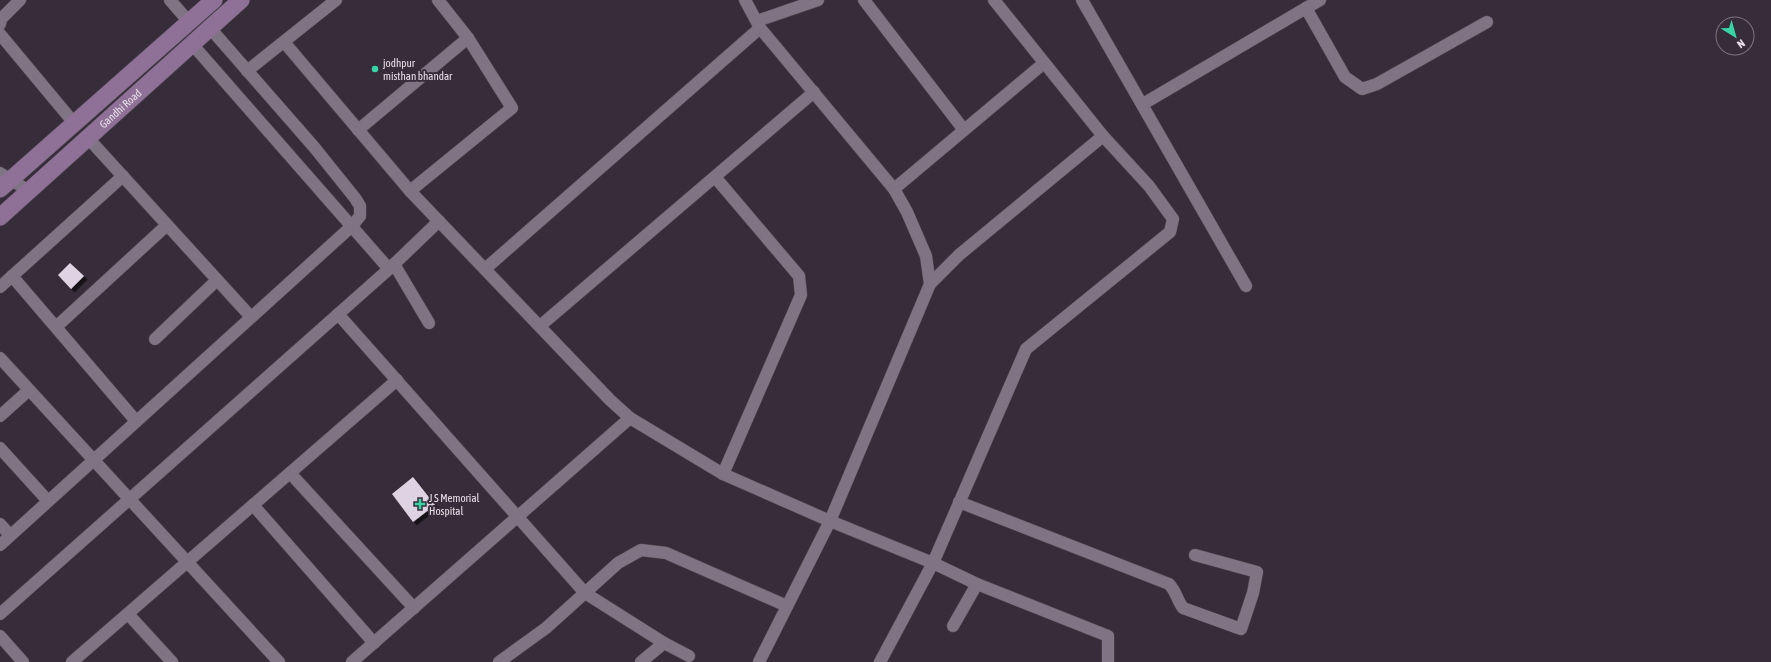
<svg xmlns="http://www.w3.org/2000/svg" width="1771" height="662" font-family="'Asap Condensed',sans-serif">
	<defs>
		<filter id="shadow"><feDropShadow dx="3.5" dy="3.5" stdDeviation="0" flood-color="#0009"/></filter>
	</defs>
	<rect width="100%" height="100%" fill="#372d3a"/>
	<g fill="#dfd3e3" filter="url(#shadow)">
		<path d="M70 263 84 276 71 289 58 275Z"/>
		<path d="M413 477 435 505 413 522 392 494Z"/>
	</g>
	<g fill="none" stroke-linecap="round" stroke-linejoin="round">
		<g stroke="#534a55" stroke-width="13">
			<g id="street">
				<path d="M170 0 189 22"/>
				<path d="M745 0 760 28 894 189 907 212 926 256 930 284"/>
				<path d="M864 0 964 130"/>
				<path d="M1082 0 1246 286"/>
				<path d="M1306 8 1320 0"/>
				<path d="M757 21 818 0"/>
				<path d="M0 24 1 19 20 0"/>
				<path d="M0 34 74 123"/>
				<path d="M284 42 410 191 610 400 630 418 723 474 830 521 933 563 977 584 1108 636V662"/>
				<path d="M192 44 389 269"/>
				<path d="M247 71 336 0"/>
				<path d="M1143 104 1306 8 1345 77 1362 89 1377 84 1487 22"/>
				<path d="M358 130 468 38"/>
				<path d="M88 138 251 317"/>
				<path d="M0 173 29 191"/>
				<path d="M715 177 799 276 801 295 723 474"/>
				<path d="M894 189 1044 63"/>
				<path d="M410 191 512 108 468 38 438 0"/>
				<path d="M394 264 429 323"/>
				<path d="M485 269 760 28"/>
				<path d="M12 276 136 421"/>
				<path d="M0 287 123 176"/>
				<path d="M338 314 585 593 664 643 689 656"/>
				<path d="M540 326 814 92"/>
				<path d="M56 327 167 225"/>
				<path d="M155 339 217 280"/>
				<path d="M0 358 279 662"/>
				<path d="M0 416 29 390"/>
				<path d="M0 448 48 501"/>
				<path d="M290 473 414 608"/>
				<path d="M959 502 1169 584C1176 591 1177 600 1183 608L1241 629 1253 593 1257 572 1195 555"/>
				<path d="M253 505 374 643"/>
				<path d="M0 524 10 535"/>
				<path d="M0 545 352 226 360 216V206L355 198 314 147 210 28"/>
				<path d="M0 614 389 269 439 221"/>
				<path d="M128 614 172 662"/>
				<path d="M953 626 977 584"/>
				<path d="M0 636 23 662"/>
				<path d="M72 662 397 380"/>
				<path d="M352 662 630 418"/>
				<path d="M499 662 546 628 618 563 641 550 666 553 787 606"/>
				<path d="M641 662 664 643"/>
				<path d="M759 662 830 521 930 284 959 255 1103 136"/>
				<path d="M880 662 933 563 1026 349 1170 232 1173 219 1149 186 1103 136 994 0"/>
			</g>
		</g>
		<g stroke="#534a55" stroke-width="18">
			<g id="secondary">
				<path d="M0 189 214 0"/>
				<path id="s1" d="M0 217 241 0"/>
			</g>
		</g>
		<use href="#street" stroke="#7f7483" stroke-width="12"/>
		<use href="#secondary" stroke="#8f7198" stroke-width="17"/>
	</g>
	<g fill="#38d4a6" stroke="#372d3a" stroke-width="1.5">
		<circle cx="375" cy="69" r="4"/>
		<path d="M418 498h4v4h4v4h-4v4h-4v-4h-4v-4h4z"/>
	</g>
	<g text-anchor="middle" stroke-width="4" stroke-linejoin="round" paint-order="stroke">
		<g font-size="11" fill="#e8e1e9" stroke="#372d3a" text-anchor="start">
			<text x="383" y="67">jodhpur<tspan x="383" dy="13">misthan bhandar</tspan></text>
			<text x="429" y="502">J S Memorial<tspan x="429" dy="13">Hospital</tspan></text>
		</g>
		<g font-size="11" fill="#e8e1e9" stroke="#372d3a">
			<text dy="4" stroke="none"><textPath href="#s1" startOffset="162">Gandhi Road</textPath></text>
		</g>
	</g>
	<g transform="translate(1735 36) rotate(143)"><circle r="19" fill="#372d3a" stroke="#7e7580"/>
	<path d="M0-3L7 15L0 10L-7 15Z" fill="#38d4a6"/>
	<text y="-6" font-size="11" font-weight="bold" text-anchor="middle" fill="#e8e1e9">N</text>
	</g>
</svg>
